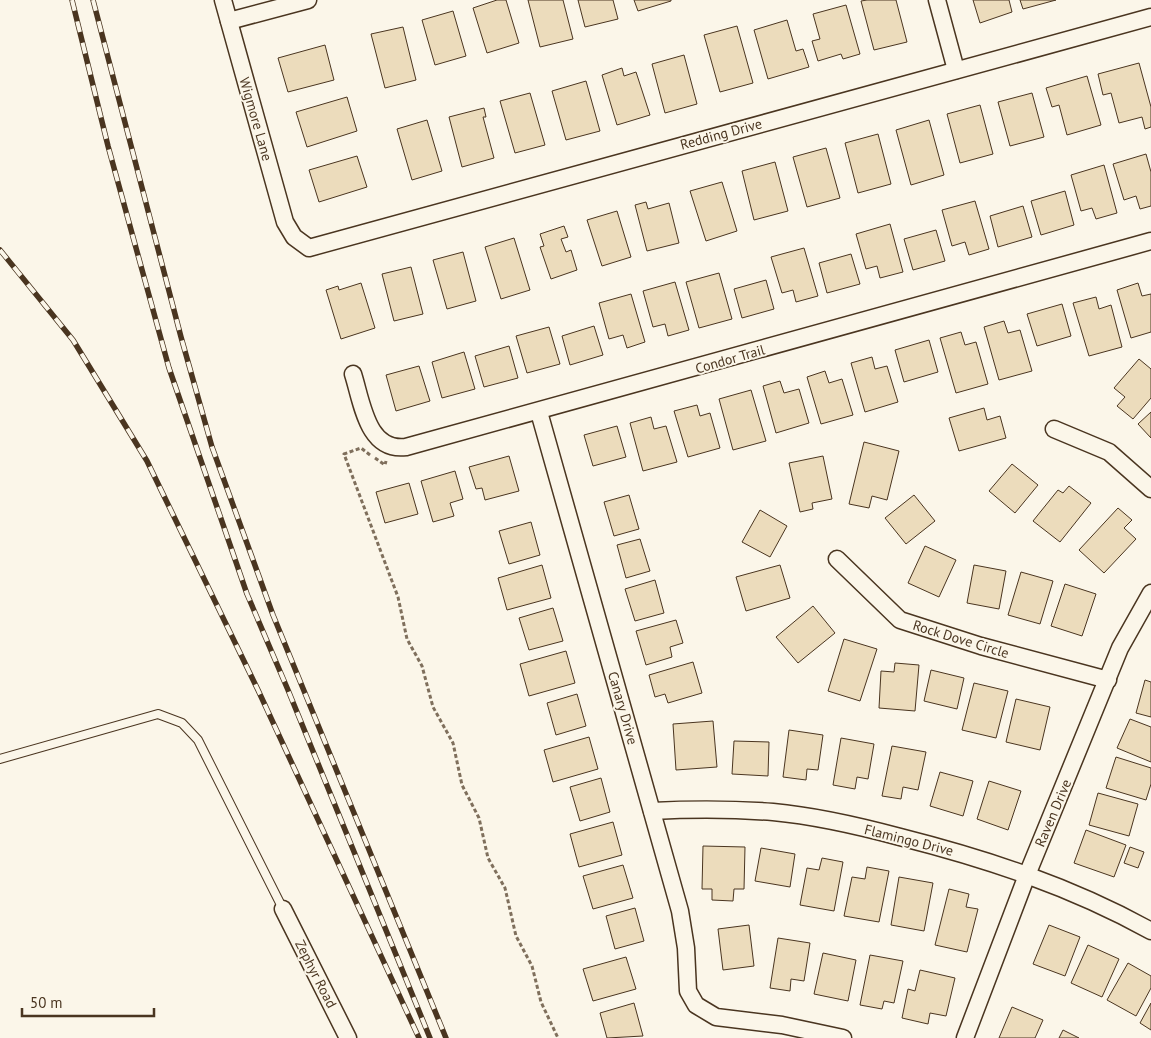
<svg xmlns="http://www.w3.org/2000/svg" width="1151" height="1038" font-family="'PT Sans',sans-serif">
	<rect width="100%" height="100%" fill="#fbf6e9"/>
	<g fill="#ecdcbc" stroke="#4a3520">
		<path d="M497 0H506L519 43 487 53 473 8Z"/>
		<path d="M528 0H563L573 39 540 47Z"/>
		<path d="M578 0H613L618 19 585 27Z"/>
		<path d="M634 0H671V1L638 11Z"/>
		<path d="M867 0H896L907 42 874 50 861 1Z"/>
		<path d="M973 0H1009L1012 12 980 23Z"/>
		<path d="M1020 0H1056L1023 9Z"/>
		<path d="M846 5 860 54 843 59 841 54 818 61 812 41 820 39 813 14Z"/>
		<path d="M453 11 466 56 435 65 422 20Z"/>
		<path d="M787 20 796 51 803 49 809 67 768 79 754 30Z"/>
		<path d="M737 26 753 83 720 92 704 35Z"/>
		<path d="M403 27 416 80 385 88 371 34Z"/>
		<path d="M325 45 334 80 288 92 278 58Z"/>
		<path d="M684 55 697 104 665 113 652 64Z"/>
		<path d="M1139 63 1151 107V127L1145 129 1142 117 1119 123 1111 93 1103 95 1098 74Z"/>
		<path d="M622 68 624 76 636 72 650 115 617 125 602 75Z"/>
		<path d="M1087 76 1101 125 1067 135 1059 105 1052 107 1046 88Z"/>
		<path d="M586 81 600 131 566 140 552 91Z"/>
		<path d="M530 93 545 145 515 153 500 101Z"/>
		<path d="M1032 93 1044 137 1010 146 998 102Z"/>
		<path d="M347 97 357 131 307 147 296 112Z"/>
		<path d="M980 105 993 154 960 163 947 114Z"/>
		<path d="M484 108 486 117H483L494 158 462 167 449 117Z"/>
		<path d="M427 120 442 171 412 180 397 129Z"/>
		<path d="M929 120 944 175 911 185 896 130Z"/>
		<path d="M878 134 891 184 858 193 845 143Z"/>
		<path d="M826 148 840 198 807 207 793 157Z"/>
		<path d="M1146 154 1151 172V206L1140 209 1136 196 1124 200 1113 164Z"/>
		<path d="M357 156 367 187 319 202 309 170Z"/>
		<path d="M775 162 788 211 754 220 742 171Z"/>
		<path d="M1104 165 1117 213 1096 219 1092 208 1081 211 1071 175Z"/>
		<path d="M722 182 737 231 706 241 690 191Z"/>
		<path d="M1065 191 1074 225 1041 235 1031 201Z"/>
		<path d="M975 201 989 249 969 255 965 242 952 246 942 210Z"/>
		<path d="M646 202 648 209 669 203 679 243 647 251 635 205Z"/>
		<path d="M1023 206 1032 237 998 247 990 216Z"/>
		<path d="M617 211 631 257 602 266 587 220Z"/>
		<path d="M890 224 903 272 880 278 877 266 866 269 856 234Z"/>
		<path d="M564 226 568 237 561 239 566 252 571 250 577 270 551 279 540 247 544 246 540 234Z"/>
		<path d="M936 230 945 261 913 270 904 239Z"/>
		<path d="M514 238 530 290 501 299 485 247Z"/>
		<path d="M804 248 818 296 796 302 793 290 782 293 771 257Z"/>
		<path d="M463 252 476 301 447 309 433 260Z"/>
		<path d="M851 254 860 284 827 293 819 263Z"/>
		<path d="M411 267 423 314 394 321 382 274Z"/>
		<path d="M719 273 732 319 699 328 686 282Z"/>
		<path d="M766 280 774 309 742 318 734 289Z"/>
		<path d="M675 282 689 330 668 336 665 324 653 327 643 291Z"/>
		<path d="M361 283 375 328 341 339 326 290 338 286 339 290Z"/>
		<path d="M1138 283 1142 296 1151 294V332L1131 338 1117 290Z"/>
		<path d="M631 294 645 342 627 348 623 335 609 339 599 303Z"/>
		<path d="M1096 297 1099 309 1111 305 1122 347 1089 356 1073 303Z"/>
		<path d="M1062 304 1071 336 1037 346 1027 314Z"/>
		<path d="M1004 321 1008 333 1020 330 1032 371 999 380 984 327Z"/>
		<path d="M594 326 603 355 570 365 562 336Z"/>
		<path d="M549 327 560 364 527 373 516 336Z"/>
		<path d="M961 332 965 345 976 342 988 384 956 393 940 338Z"/>
		<path d="M929 340 938 372 904 382 895 350Z"/>
		<path d="M509 346 518 378 484 387 475 356Z"/>
		<path d="M464 352 475 389 442 398 432 362Z"/>
		<path d="M872 357 875 369 887 366 898 402 865 412 851 363Z"/>
		<path d="M1139 359 1151 369V398L1133 419 1117 406 1125 397 1114 388Z"/>
		<path d="M419 366 430 401 396 411 386 375Z"/>
		<path d="M825 371 829 383 842 379 853 415 821 424 807 377Z"/>
		<path d="M780 381 784 393 799 389 809 423 776 433 763 386Z"/>
		<path d="M751 390 766 441 733 450 719 399Z"/>
		<path d="M697 405 700 416 710 413 720 448 688 457 674 411Z"/>
		<path d="M984 408 987 420 1000 416 1006 438 959 451 949 418Z"/>
		<path d="M1151 412V438L1138 424Z"/>
		<path d="M651 417 654 429 666 426 677 462 643 471 630 423Z"/>
		<path d="M617 426 626 457 593 466 584 435Z"/>
		<path d="M864 442 899 451 887 500 872 496 869 508 849 504Z"/>
		<path d="M509 456 519 491 485 500 482 488 476 489 469 467Z"/>
		<path d="M823 456 832 499 812 503 813 509 800 512 789 463Z"/>
		<path d="M1012 464 1038 485 1015 513 989 491Z"/>
		<path d="M455 471 463 499 450 503 454 516 433 522 421 481Z"/>
		<path d="M409 483 418 514 385 523 376 492Z"/>
		<path d="M1069 486 1091 503 1060 542 1033 521 1058 490 1063 493Z"/>
		<path d="M629 495 639 529 614 536 604 502Z"/>
		<path d="M914 495 935 521 906 544 885 518Z"/>
		<path d="M1118 508 1132 520 1124 528 1136 539 1104 573 1079 550Z"/>
		<path d="M760 510 787 526 770 557 742 542Z"/>
		<path d="M531 522 540 555 509 564 499 531Z"/>
		<path d="M640 539 650 571 626 578 617 545Z"/>
		<path d="M925 546 956 560 939 597 908 583Z"/>
		<path d="M542 565 551 598 507 610 498 578Z"/>
		<path d="M780 565 790 598 746 611 736 577Z"/>
		<path d="M974 565 1006 571 999 609 967 603Z"/>
		<path d="M1021 572 1053 581 1040 624 1008 615Z"/>
		<path d="M655 580 664 613 635 621 625 589Z"/>
		<path d="M1065 584 1096 594 1082 636 1051 626Z"/>
		<path d="M813 606 835 633 798 663 776 637Z"/>
		<path d="M553 608 563 641 529 650 519 618Z"/>
		<path d="M676 620 683 643 670 647 672 657 646 665 636 631Z"/>
		<path d="M844 639 877 649 860 701 828 691Z"/>
		<path d="M566 651 575 683 529 696 520 664Z"/>
		<path d="M693 662 702 693 668 703 665 694 655 697 649 675Z"/>
		<path d="M895 663 919 665 915 711 879 708 881 671 894 672Z"/>
		<path d="M931 670 964 678 957 709 924 701Z"/>
		<path d="M1145 680 1151 682V717L1136 713Z"/>
		<path d="M974 683 1008 691 996 738 962 730Z"/>
		<path d="M577 694 586 726 556 735 547 703Z"/>
		<path d="M1016 699 1050 707 1040 750 1006 742Z"/>
		<path d="M1130 719 1151 727V762L1117 748Z"/>
		<path d="M713 721 717 767 676 770 673 724Z"/>
		<path d="M789 730 823 735 818 770 807 769 806 780 783 777Z"/>
		<path d="M589 737 598 769 553 782 544 750Z"/>
		<path d="M841 738 874 744 868 779 857 777 855 789 833 785Z"/>
		<path d="M734 741 769 742 768 776 732 774Z"/>
		<path d="M892 746 926 752 918 790 903 787 901 799 882 796Z"/>
		<path d="M1116 757 1151 768V784L1146 800 1106 788Z"/>
		<path d="M940 772 973 781 963 816 930 806Z"/>
		<path d="M601 778 610 812 580 821 570 787Z"/>
		<path d="M989 781 1021 791 1008 830 977 819Z"/>
		<path d="M1098 793 1138 804 1129 836 1089 825Z"/>
		<path d="M613 822 622 855 579 867 570 834Z"/>
		<path d="M1086 830 1126 845 1114 877 1074 863Z"/>
		<path d="M703 846 745 847 744 889H734L733 901 712 900V889H702Z"/>
		<path d="M1130 847 1144 852 1138 868 1124 863Z"/>
		<path d="M761 848 795 854 790 887 755 881Z"/>
		<path d="M822 858 843 862 834 911 800 905 807 868 819 870Z"/>
		<path d="M623 865 633 898 593 909 583 876Z"/>
		<path d="M867 867 889 871 879 922 844 916 852 877 865 879Z"/>
		<path d="M899 877 933 883 924 931 891 925Z"/>
		<path d="M949 889 969 894 966 907 978 909 967 952 935 945Z"/>
		<path d="M635 908 644 941 615 949 606 916Z"/>
		<path d="M749 925 754 966 723 970 718 929Z"/>
		<path d="M1049 925 1080 937 1065 976 1033 964Z"/>
		<path d="M778 938 810 943 804 981 791 979 790 991 770 988Z"/>
		<path d="M1088 945 1119 959 1102 997 1071 983Z"/>
		<path d="M823 953 856 960 848 1001 814 994Z"/>
		<path d="M870 955 903 961 894 1003 884 1001 882 1009 860 1005Z"/>
		<path d="M626 957 636 989 593 1001 583 969Z"/>
		<path d="M1128 963 1151 976V988L1136 1016 1107 1000Z"/>
		<path d="M920 970 955 978 946 1016 930 1013 928 1024 902 1018 908 989 915 991Z"/>
		<path d="M634 1003 643 1036 607 1038 600 1013Z"/>
		<path d="M1151 1003V1030L1140 1023Z"/>
		<path d="M1012 1007 1043 1020 1035 1038H999Z"/>
		<path d="M1063 1030 1079 1038H1059Z"/>
	</g>
	<g fill="none" stroke-linecap="round" stroke-linejoin="round">
		<g stroke="#4a3520" stroke-width="10">
			<path id="service" d="M0 759 158 714 182 723 198 740 283 909"/>
		</g>
		<g stroke="#4a3520" stroke-width="19">
			<g id="minor">
				<path d="M223 0 285 222 294 237 309 248 1151 17"/>
				<path d="M937 0 956 70"/>
				<path d="M229 21 308 0"/>
				<path d="M353 374C362 402 367 452 406 447L1151 241"/>
				<path d="M539 412 680 911 686 948 688 991 696 1005 716 1017 782 1025 843 1038"/>
				<path d="M1054 429 1109 452 1151 489"/>
				<path d="M837 559 900 620 981 646 1108 680"/>
				<path d="M652 811C693 809 733 809 773 812 816 816 859 826 900 837 987 859 1072 887 1151 931"/>
				<path d="M283 909 348 1038"/>
				<path d="M965 1038 1027 875 1120 648 1151 593"/>
			</g>
		</g>
		<g stroke="#7f6f5c" stroke-width="3" stroke-dasharray="4 2.5" stroke-linecap="butt">
			<path d="M370 455 361 448 344 454 398 597 407 639 422 666 433 707 453 743 462 785 479 818 488 858 505 888 516 936 532 966 541 1002 558 1038"/>
			<path d="M375 458 385 465 386 461"/>
		</g>
		<use href="#service" stroke="#fbf6e9" stroke-width="8"/>
		<use href="#minor" stroke="#fbf6e9" stroke-width="16"/>
		<g stroke="#4a3520" stroke-width="5.5">
			<g id="rail">
				<path d="M72 0 108 146 169 368 247 594 288 690 430 1038"/>
				<path d="M93 0 181 337 212 447 273 615 446 1038"/>
				<path d="M0 250 73 340 147 461 258 690 419 1038"/>
			</g>
		</g>
		<use href="#rail" stroke="#fbf6e9" stroke-width="4" stroke-dasharray="11" stroke-linecap="butt"/>
	</g>
	<g text-anchor="middle" stroke-width="4" stroke-linejoin="round" paint-order="stroke">
		<g font-size="14" fill="#4a3520" stroke="#fbf6e9">
			<text transform="translate(256 119) rotate(74)" y="5">Wigmore Lane</text>
			<text transform="translate(721 134) rotate(-15)" y="5">Redding Drive</text>
			<text transform="translate(730 359) rotate(-16)" y="5">Condor Trail</text>
			<text transform="translate(961 639) rotate(17)" y="5">Rock Dove Circle</text>
			<text transform="translate(623 708) rotate(74)" y="5">Canary Drive</text>
			<text transform="translate(1053 813) rotate(-67)" y="5">Raven Drive</text>
			<text transform="translate(909 840) rotate(14)" y="5">Flamingo Drive</text>
			<text transform="translate(316 974) rotate(63)" y="5">Zephyr Road</text>
		</g>
	</g>
	<path d="M22 1008v8h132v-8" fill="none" stroke="#4a3520" stroke-width="2.5"/>
	<text x="30" y="1008" font-size="15" fill="#4a3520" stroke="#fbf6e9" stroke-width="4" paint-order="stroke">50 m</text>
</svg>
